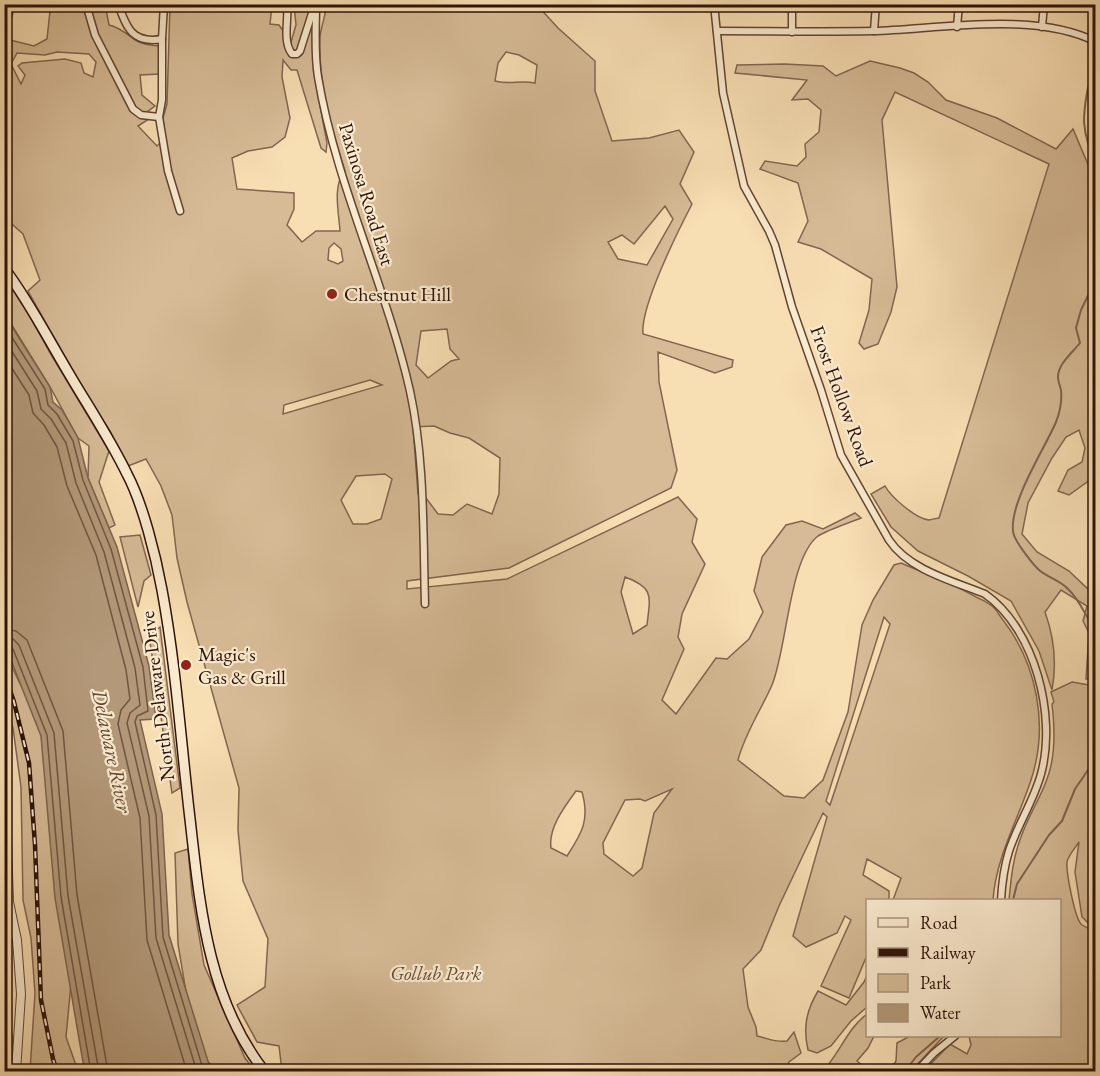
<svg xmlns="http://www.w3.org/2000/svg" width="1100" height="1076" font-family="'EB Garamond',serif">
	<rect width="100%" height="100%" fill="#f8deb3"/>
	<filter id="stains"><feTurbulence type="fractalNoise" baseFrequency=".00333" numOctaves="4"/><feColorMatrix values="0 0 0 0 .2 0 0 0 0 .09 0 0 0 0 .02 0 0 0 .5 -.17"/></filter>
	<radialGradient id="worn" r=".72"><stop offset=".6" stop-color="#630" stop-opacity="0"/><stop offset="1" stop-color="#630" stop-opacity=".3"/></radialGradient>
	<g fill="#d6bb96" stroke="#82664f" stroke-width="1.5" fill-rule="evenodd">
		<path d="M105 4 109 25C122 28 128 36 139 42 145 45 152 45 159 46L160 74 140 75 142 95 155 106 147 112 149 119 138 126 157 146 165 138 163 118 167 104 170 5H272L270 24 279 25 291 42 296 25 294 5H314L316 84 327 143 326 152 321 148 297 70H291L283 60 282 77 290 118 285 137 272 147 248 151 232 158 237 189 294 193V209L287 225 302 242 316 231H340C339 213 332 185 345 171 331 128 318 82 320 37 321 26 326 16 326 5H537L558 28 595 61V91L612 141 649 138 679 130 694 152 680 184 692 204C678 231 640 307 643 334L733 360 732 367 715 373 658 352 659 382 677 470 671 488 509 568 407 581V589L507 579 678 497 697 519 692 542 705 564 682 614 678 637 684 649 662 700 676 714 716 658 727 659 749 639 763 612 754 591 762 557 786 525 802 521 823 529 855 513 861 518C849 523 829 529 818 536 789 558 787 649 772 685 761 710 745 733 738 760L784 796 804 798 823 780 848 712 862 625 873 600 894 565 901 563C926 574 952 583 976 597 981 599 987 602 992 606 996 609 999 615 1003 620 1037 664 1049 726 1031 780 1018 820 996 857 993 900H893L901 878 867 859 863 875 889 891V900H868L867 955 849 998 821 986 851 920 845 916 837 933 806 947 793 936 827 817 823 813 779 906 761 950 743 969 748 1007 756 1027 757 1036C768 1038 775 1043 787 1041L794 1032 801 1053 789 1062 785 1071H282L279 1046 257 1042 237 1005 265 987 268 939 243 881 238 830 239 788 187 602 177 558 172 515 161 486 146 459 128 466 110 431 90 401 28 291 40 280 23 234 5 218V5H15L6 39 34 46 47 39 50 11 56 5ZM57 52 89 54 96 62 93 77 84 73 81 63 65 59 22 63 18 66 25 75 21 84 11 64 17 53 45 55ZM506 52 519 55 537 65 535 83C520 80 510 85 495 81L498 63ZM665 206 673 219 647 265 618 259 608 242 622 235 634 244ZM334 243 341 249 343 261 338 264 328 260 329 248ZM447 329 450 349 459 359 451 361 428 378 416 365 421 331ZM370 380 382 385 283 414 284 405ZM434 426 450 433 469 438 500 458 499 494 492 514 467 504 453 515 438 514 426 498 418 494 413 427ZM385 474 392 479 381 519 367 524H353L341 500 356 476ZM625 577C655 588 650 597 647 625L633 634 621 592ZM884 617 890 624 830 805 826 801ZM672 789 654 813 642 868 633 876 604 854 603 843 625 800 640 799 645 801ZM576 791 582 792C590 820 582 833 567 856L551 848C548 828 565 806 576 791Z"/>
		<path d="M870 61 900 68 914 73 928 82 946 100 997 118 1056 149 1073 129 1095 181 1094 477 1069 495 1058 491 1068 470 1082 462 1085 448 1079 430 1066 437 1052 458 1028 503 1022 534 1037 552 1069 571 1088 589 1095 592V679H1086L1089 633 1083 621 1087 606 1061 590 1045 612C1054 637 1057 663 1052 690L1039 651 1011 601 968 576 918 551 891 527 871 494 885 486C891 497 916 519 929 520 929 520 938 518 939 518L1049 164 895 92 882 120 897 287 891 312 878 344 864 349 859 343 869 310 872 279 821 249 798 242 808 221 798 183 760 169 765 161 797 166 806 157 805 144 819 132 821 110 808 99 792 100 807 80 735 73 737 65 785 64 823 66 836 76Z"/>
		<path d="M4 278 22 302 50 353 109 451 99 482 115 525 109 528 88 478 89 446 78 438 50 387 5 314Z"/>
		<path d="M140 535 151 575 144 581 138 607 120 537Z"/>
		<path d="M160 627 180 788 172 793 149 635Z"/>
		<path d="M4 651 35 714 52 771 73 962 66 1037 78 1071H30L35 993 31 938 23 900 21 787 13 728 5 705Z"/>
		<path d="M1072 682 1089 685 1095 683V930L1082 917 1075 872 1079 842C1075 848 1068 856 1067 862 1066 872 1075 920 1082 925 1086 928 1092 929 1095 931V1071L923 1072 950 1044 967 1054 971 1045 969 1036H1060V900H1009C1011 879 1013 857 1021 837 1030 811 1048 787 1052 760 1055 743 1054 721 1052 704L1054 702 1051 692Z"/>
		<path d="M188 849 192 894 204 965 245 1058 255 1071H219L200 1055 191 1022 178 944 175 853Z"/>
		<path d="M5 965 7 994 5 1018 13 1037 11 1071H5Z"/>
		<path d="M867 975V1007L851 1021 831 1046 817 1053 808 1050C803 1028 806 1011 818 991L846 1005 864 982Z"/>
		<path d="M867 1014 868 1036H874L868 1048 857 1061 869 1071H823C840 1053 847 1029 867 1014Z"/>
		<path d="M910 1036H944L911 1071H879H890L896 1061 897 1043Z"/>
	</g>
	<path fill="#b39979" stroke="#7e634c" stroke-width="1.5" d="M4 314 50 387 53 402 62 410 78 438 88 478 117 547 149 666 156 719 140 720 162 814 169 935 211 1071H86L83 1062 55 898 41 736 5 645Z"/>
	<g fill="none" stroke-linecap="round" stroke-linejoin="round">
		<g stroke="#705640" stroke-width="1.5">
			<path d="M4 325 45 389 48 405 57 414 73 441 83 480 111 549 143 667 148 711 137 716 135 722 156 815 163 937 204 1072"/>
			<path d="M4 339 37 391 41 409 51 419 66 443 76 483 104 552 135 668 140 705 130 713 127 723 149 816 156 938 197 1072"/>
			<path d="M4 356 29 395 33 413 44 425 57 447 67 486 96 555 126 670 130 699 121 710 118 724 140 818 147 940 187 1072"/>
			<path d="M4 629 16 631 27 640 63 731 77 895 108 1072"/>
			<path d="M4 638 13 639 19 645 54 733 68 896 99 1072"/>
			<path d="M4 645 9 646 13 649 47 735 61 897 91 1072"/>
		</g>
		<g stroke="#7e634c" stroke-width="2">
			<path d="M1096 65C1088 76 1084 109 1084 122 1085 135 1089 149 1096 159"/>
			<path d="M1096 218V232"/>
			<path d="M1096 279 1081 310 1076 328 1080 343C1072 353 1058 364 1058 377 1058 381 1060 386 1061 390 1062 400 1060 412 1056 422 1044 450 1010 501 1013 531 1013 539 1031 562 1038 569 1046 577 1060 580 1068 589 1081 601 1085 617 1096 630"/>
			<path d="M1013 900 1017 884 1049 835 1062 821 1075 789 1088 770 1096 766"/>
			<path d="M904 1072 916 1057 940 1036"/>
		</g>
		<g stroke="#604533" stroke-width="9">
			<g id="minor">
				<path d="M86 4 95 35 133 109 141 115 159 117"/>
				<path d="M118 4C127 29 133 44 162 39"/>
				<path d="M164 4 162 39V100L159 117 168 171 180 211"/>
				<path d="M287 4C289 20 282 41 292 54H297L300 51 314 7"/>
				<path d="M316 4C316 29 314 53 318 77 336 185 386 285 410 391 425 460 423 534 425 604"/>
				<path d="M714 4 723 93 744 186 769 231 775 245 792 307 821 390 841 455 889 540C909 570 953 581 985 594 1035 629 1057 716 1041 774 1034 800 1018 824 1009 851 1004 867 1002 883 1001 900"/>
				<path d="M957 27 959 4"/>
				<path d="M1042 27 1044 4"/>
				<path d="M717 31C769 31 821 32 873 31 939 29 1036 11 1096 42"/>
				<path d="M874 31 876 4"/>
				<path d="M792 32V4"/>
				<path d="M916 1072 934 1053 955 1036"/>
			</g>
		</g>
		<g stroke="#604533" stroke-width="10">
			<path id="tertiary" d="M4 754 9 902 17 940 21 994 16 1072"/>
		</g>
		<g stroke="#2e1208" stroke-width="12">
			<path id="secondary" d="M4 268C29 301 47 337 68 372 88 406 110 439 127 474 143 504 156 557 162 590 176 666 181 743 190 819 200 907 208 1000 265 1072"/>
		</g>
		<use href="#minor" stroke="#faeace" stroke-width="6"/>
		<use href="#tertiary" stroke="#faeace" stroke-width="8"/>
		<use href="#secondary" stroke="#faeace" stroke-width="9"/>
		<g stroke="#2e1208" stroke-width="4.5">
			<path id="rail" d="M4 673 14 702 29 763 35 845 41 1000 53 1059 57 1072"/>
		</g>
		<use href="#rail" stroke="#faeace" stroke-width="2" stroke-dasharray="7" stroke-linecap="butt"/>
	</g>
	<g fill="#8f2418" stroke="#faeace" stroke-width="2">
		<circle cx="332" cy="294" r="6"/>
		<circle cx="186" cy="665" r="6"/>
	</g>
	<g text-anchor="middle" stroke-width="4.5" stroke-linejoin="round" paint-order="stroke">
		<g font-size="20" fill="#2e1208" stroke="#faeace">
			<text transform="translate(367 194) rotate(73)" y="7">Paxinosa Road East</text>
			<text transform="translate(842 396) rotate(70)" y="7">Frost Hollow Road</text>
			<text transform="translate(157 696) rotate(-97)" y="7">North Delaware Drive</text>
		</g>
		<g font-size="20" fill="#2e1208" stroke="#faeace" text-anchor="start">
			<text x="344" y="301">Chestnut Hill</text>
			<text x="198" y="661">Magic's<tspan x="198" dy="23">Gas &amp; Grill</tspan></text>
		</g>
		<g font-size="20" font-style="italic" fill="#694d3a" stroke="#faeace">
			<text x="436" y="980">Gollub Park</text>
		</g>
		<g font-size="21" font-style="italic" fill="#634835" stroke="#faeace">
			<text transform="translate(112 751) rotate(78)" y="7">Delaware River</text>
		</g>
	</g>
	<rect width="1100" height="1076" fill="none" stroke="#f8deb3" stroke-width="24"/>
	<rect x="6" y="6" width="1088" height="1064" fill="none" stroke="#2e1208" stroke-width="3"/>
	<rect x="12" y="12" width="1076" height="1052" fill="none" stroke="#2e1208" stroke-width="1.5"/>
	<rect x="866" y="899" width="195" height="138" fill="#faeace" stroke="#a8947f" stroke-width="1.5"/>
	<rect x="878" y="918" width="30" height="9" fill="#faeace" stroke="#a8947f" stroke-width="1.5"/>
	<text x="920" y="929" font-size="18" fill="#2e1208">Road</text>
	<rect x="878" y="948" width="30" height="9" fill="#2e1208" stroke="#a8947f" stroke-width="1.5"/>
	<text x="920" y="959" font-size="18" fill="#2e1208">Railway</text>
	<rect x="878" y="974" width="30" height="18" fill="#d6bb96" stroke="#a8947f" stroke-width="1.5"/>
	<text x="920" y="989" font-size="18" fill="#2e1208">Park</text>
	<rect x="878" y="1004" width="30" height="18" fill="#b39979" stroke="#a8947f" stroke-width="1.5"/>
	<text x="920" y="1019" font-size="18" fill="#2e1208">Water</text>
	<rect width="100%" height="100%" filter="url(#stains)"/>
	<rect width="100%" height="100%" fill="url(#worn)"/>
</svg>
